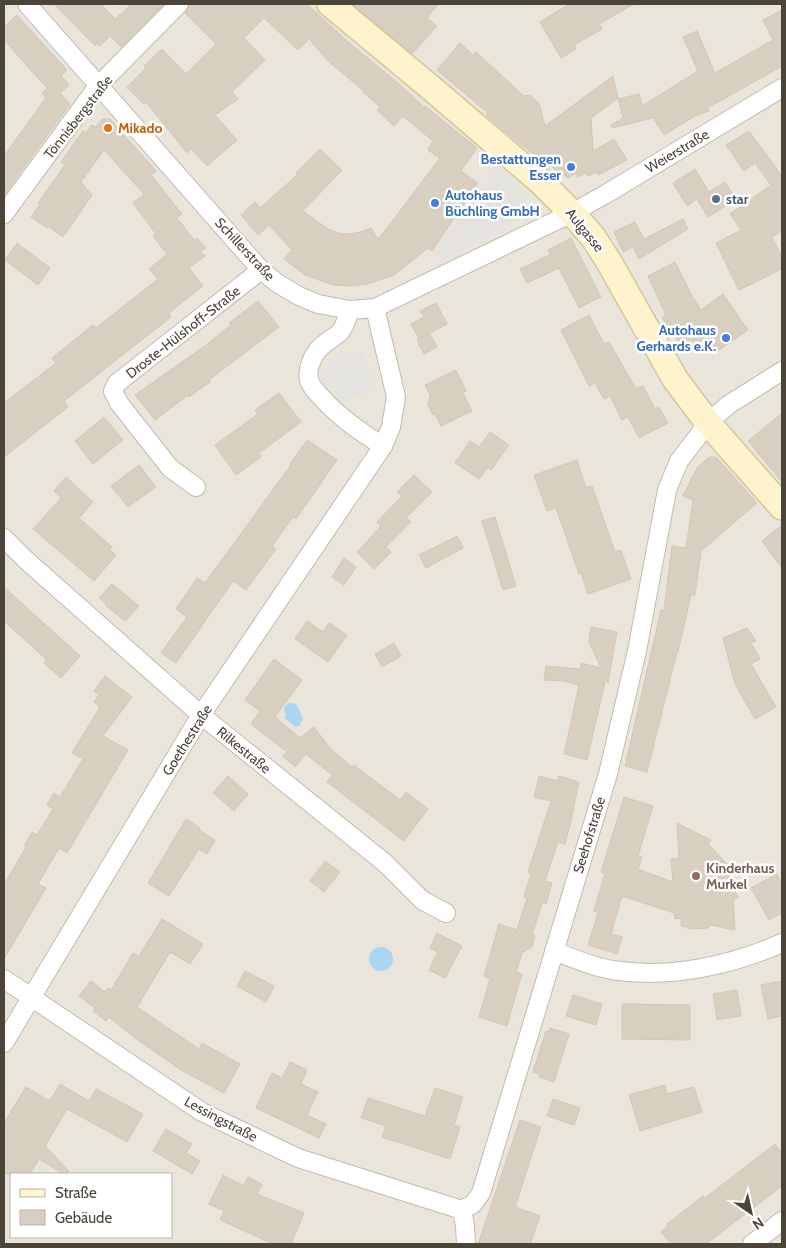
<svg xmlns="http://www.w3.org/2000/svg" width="786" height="1248" font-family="Cabin,sans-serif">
	<rect width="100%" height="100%" fill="#f6f3ec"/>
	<path fill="#eae5da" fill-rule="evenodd" d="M4 4H782V1244H4ZM11 1174H171V1237H11Z"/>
	<g fill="#e5e3e0">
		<path d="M493 163 526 197 528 204 526 209 521 215 510 224 442 262 433 253 487 181Z"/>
		<path d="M363 350 366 362 376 378 378 391 338 401 335 387 324 390 320 373 331 370 328 360Z"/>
	</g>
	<g fill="#a9d4f2">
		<path d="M290 703 296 704 303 718 299 726 295 727 285 718 286 714 284 710 285 706Z"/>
		<circle cx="381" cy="959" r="12"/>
	</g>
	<g fill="#d8cfc1" stroke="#d3c7b4">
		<path d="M54 4H101L115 19 132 4H164L121 47 110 36 100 46 98 43 95 46Z"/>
		<path d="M189 4H307L347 41 399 84 424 107 425 106 477 148 461 171 478 183 432 251 428 248 394 275 367 284 352 286 333 285 305 275 284 259 292 250 269 225 258 235 241 215 255 202 260 208 298 174 296 173 320 149 342 170 303 211 328 229 338 233 349 234 361 232 371 228 378 239 391 223 440 158 428 150 433 141 403 116 394 126 377 110 380 107 363 92 364 91 329 62 309 39 298 50 264 18 244 38 265 60 232 92 238 99 215 115 237 140 207 166 191 149 187 153 146 102 144 104 127 87 146 68 144 66 162 49 186 74 216 44 185 13 189 7Z"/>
		<path d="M352 4H438L427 18 437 26 412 54Z"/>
		<path d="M569 4H634L599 24 602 29 574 45 576 49 561 58 540 22Z"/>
		<path d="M782 10V66L722 100 708 107 709 111 695 116 664 135 653 118 612 128 611 125 623 118 618 99 639 94 642 106 698 71 683 37 697 31 715 73 773 40 763 20Z"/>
		<path d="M17 15 67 70 61 76 69 85 60 93 70 104 4 195V156L46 98 42 93 47 88 4 40V27Z"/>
		<path d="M460 43 473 55 476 52 524 96 530 95 539 103 545 126 613 76 618 98 591 118 593 151 614 139 627 160 598 175 597 172 588 176 586 173 578 177 576 173 568 178 555 169 520 144 486 115 488 113 437 70Z"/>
		<path d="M102 119H110L156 171 151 175 182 214 177 218 194 240 197 238 206 248 201 251 205 256 189 268 203 286 169 313 171 317 64 401 68 407 4 457V403L56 363 52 358 68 345 93 325 96 328 158 279 149 269 167 254 153 236 156 234 133 203 144 194 104 150 81 182 92 195 63 237 48 226 47 228 31 217 40 204 38 203 65 165 61 162 83 131 86 133 91 125 96 127Z"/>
		<path d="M749 131 782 176V231L772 237 782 257V269L739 290 716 243 741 230 730 214 771 185 755 163 744 171 726 145Z"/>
		<path d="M695 169 709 192 725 182 736 199 708 217 697 199 687 206 673 183Z"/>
		<path d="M683 219 688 229 639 259 633 247 623 252 614 232 635 222 644 239Z"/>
		<path d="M571 238 601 297 579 308 559 268 527 283 520 269 551 254 548 250Z"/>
		<path d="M17 243 50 268 38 285 5 260Z"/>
		<path d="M675 262 692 296 701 310 723 294 748 330 716 352 706 337 686 352 662 318 666 315 648 276Z"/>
		<path d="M258 301 279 327 209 380 210 382 189 397 188 395 155 420 135 395 206 345 231 325 229 323Z"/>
		<path d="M436 303 447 324 419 339 411 324 424 317 420 311Z"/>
		<path d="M589 315 604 344 609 342 636 389 643 386 655 409 659 407 668 423 639 438 628 417 622 420 610 396 604 399 595 383 589 386 561 330Z"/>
		<path d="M430 334 437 347 424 354 417 340Z"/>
		<path d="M456 370 466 391 463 393 472 411 441 426 435 414 433 415 428 405 430 395 425 385Z"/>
		<path d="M279 393 301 422 259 453 261 457 236 475 215 445 258 414 255 410Z"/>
		<path d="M782 413V482L748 441Z"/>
		<path d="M104 417 123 440 93 464 75 441Z"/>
		<path d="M490 432 509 445 491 470 488 467 479 479 455 463 470 441 479 447Z"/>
		<path d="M307 440 337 460 296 519 293 517 272 546 276 549 246 590 233 581 176 663 161 653 187 617 176 609 197 578 205 583 291 465 290 464Z"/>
		<path d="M709 457H716L757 503 701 551 695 595H691L678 652H677L647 772 625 766 661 610H664L672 546 686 548 693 500 683 496 697 468Z"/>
		<path d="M577 460 586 488 592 486 615 552 621 550 631 579 588 594 581 573 579 574 556 508 547 511 534 475Z"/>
		<path d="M139 465 156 487 128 507 111 486Z"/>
		<path d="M414 475 432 492 406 518 411 522 386 547 391 552 374 569 357 552 381 526 377 522 402 496 397 492Z"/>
		<path d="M66 477 93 502 79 518 112 547 110 550 116 555 94 581 33 529 61 498 54 491Z"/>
		<path d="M495 517 516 586 503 590 482 521Z"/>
		<path d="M782 525V568L762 541Z"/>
		<path d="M457 536 463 548 426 568 419 555Z"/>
		<path d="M344 558 356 567 344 585 332 577Z"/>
		<path d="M112 584 139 606 125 621 105 605 106 603 99 598Z"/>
		<path d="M4 587 80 656 61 678 44 663 47 660 4 621Z"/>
		<path d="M307 621 323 632 329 623 347 635 328 662 295 639Z"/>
		<path d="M591 627 617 632 608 683 606 678 587 760 564 754 579 685 564 681 544 680 546 666 580 669 581 663 601 668 589 642Z"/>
		<path d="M747 628 756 641 751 643 760 659 751 664 776 707 755 719 735 684 723 638Z"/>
		<path d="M394 643 401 656 382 667 375 654Z"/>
		<path d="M274 659 302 680 275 717 300 738 314 727 330 748 352 767 354 765 400 800 406 792 428 809 404 841 327 782 332 775 306 754 295 767 283 756 287 752 251 724 260 711 245 700Z"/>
		<path d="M105 676 132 697 103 736 128 750 67 853 59 848 38 884 46 888 4 959V885L26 847 24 846 32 832 37 835 53 809 47 805 54 793 60 797 83 759 72 753 100 707 94 702 99 695 94 691Z"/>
		<path d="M228 776 248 794 234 811 213 793Z"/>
		<path d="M539 776 558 781 559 776 579 782 570 825 565 844 558 842 545 881 552 883 546 904 542 903 532 935 535 936 532 947 522 953 516 972 522 974 507 1026 479 1017 490 979 484 976 499 924 517 930 527 898 524 897 531 873 528 872 551 801 534 797Z"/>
		<path d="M624 797 653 806 638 856 642 857 638 869 673 882 671 859 679 858 677 823 711 840 708 844 730 867 726 869 738 898 733 899 735 930 710 925 708 928 688 929 687 927 681 926V918L675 919 674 913 622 896 611 934 622 937 617 954 588 945 598 913 594 911 605 873 601 872Z"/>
		<path d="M186 819 200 828 199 830 215 840 207 854 199 849 169 896 148 883Z"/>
		<path d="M325 861 340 872 324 892 310 881Z"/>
		<path d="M777 874 782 884V913L769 920 751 888Z"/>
		<path d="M162 919 203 944 190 964 170 952 137 1007 199 1049 202 1043 240 1064 224 1093 181 1070 135 1038 109 1017 106 1021 93 1011 95 1008 79 996 91 981 105 992 108 988 111 990 133 953 139 956Z"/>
		<path d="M437 933 462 946 445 978 429 970 438 952 430 948Z"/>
		<path d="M245 971 274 986 266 1002 237 986Z"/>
		<path d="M782 981V1016L768 1019 761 985Z"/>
		<path d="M737 990 741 1016 717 1020 713 994Z"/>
		<path d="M573 995 602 1004 596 1025 566 1016Z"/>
		<path d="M622 1004 690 1005V1040L622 1039Z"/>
		<path d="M550 1028 569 1034 554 1082 539 1077 540 1074 533 1072 546 1031 549 1032Z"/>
		<path d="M290 1062 307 1070 301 1084 318 1092 307 1115 326 1124 319 1138 256 1108 272 1073 282 1078Z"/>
		<path d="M60 1084 89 1101 96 1089 143 1114 127 1142 67 1109 45 1146 69 1171 66 1174H64L39 1159 30 1174H4V1123L26 1087 50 1101Z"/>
		<path d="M665 1085 667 1094 694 1087 702 1112 640 1131 629 1095Z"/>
		<path d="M435 1088 463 1097 454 1125 460 1127 450 1159 382 1137 386 1126 361 1118 368 1098 425 1116Z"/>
		<path d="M553 1099 580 1108 574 1125 547 1116Z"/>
		<path d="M520 1120 541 1127 515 1207 540 1216 530 1244H478Z"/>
		<path d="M166 1129 192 1144 186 1153 200 1161 192 1174 153 1151Z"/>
		<path d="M775 1144 782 1153V1186L706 1244H671L661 1232 668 1226 667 1224 703 1196 705 1198Z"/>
		<path d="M223 1175 244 1186 248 1177 262 1184 257 1194 304 1213 291 1244H273L220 1220 224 1211 209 1204Z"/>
	</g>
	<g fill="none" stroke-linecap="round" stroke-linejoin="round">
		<g stroke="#c2bbae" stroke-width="20">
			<g id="street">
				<path d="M27 4 261 270 277 283 299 296 318 304 350 310 375 308 572 213 606 194 782 88"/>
				<path d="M4 214 98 86 179 4"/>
				<path d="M350 310C347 318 345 328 338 334 331 340 323 343 317 351 311 359 307 370 309 380 311 387 317 393 322 398 340 418 360 432 383 446"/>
				<path d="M196 487 170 468 119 403 113 391 117 383 261 270"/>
				<path d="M4 538 26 560 201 715 385 863 422 900 446 913"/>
				<path d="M554 951C573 958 592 967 612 970 669 979 730 966 782 943"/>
				<path d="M4 979 202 1112 298 1158 462 1210"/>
				<path d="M4 1043 201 715 383 446 391 427 396 397 375 308"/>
				<path d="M466 1244 465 1226 462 1210 473 1204 481 1193 608 774 637 651 667 490 679 461 708 423 728 405 782 371"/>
				<path d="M752 1244 782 1221"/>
			</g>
		</g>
		<g stroke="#d6c79b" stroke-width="28">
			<path id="secondary" d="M330 4 430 87 541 182 572 213 593 237 609 262 675 379 708 423 782 507"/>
		</g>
		<use href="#street" stroke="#fff" stroke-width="18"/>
		<use href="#secondary" stroke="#fff3cd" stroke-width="25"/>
	</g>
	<circle fill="#e8710a" stroke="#fff" stroke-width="2" cx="108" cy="128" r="5"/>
	<g fill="#3f7fe0" stroke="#fff" stroke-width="2">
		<circle cx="571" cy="167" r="5"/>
		<circle cx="435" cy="203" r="5"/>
		<circle cx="726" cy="338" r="5"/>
	</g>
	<circle fill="#5c6f8a" stroke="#fff" stroke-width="2" cx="716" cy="199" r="5"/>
	<circle fill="#8d6e63" stroke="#fff" stroke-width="2" cx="696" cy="876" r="5"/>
	<g text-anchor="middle" stroke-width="5" stroke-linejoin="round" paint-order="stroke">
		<g font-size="14" fill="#4b4439" stroke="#fff">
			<text transform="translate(78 117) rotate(-52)" y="5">Tönnisbergstraße</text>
			<text transform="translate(677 151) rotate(-31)" y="5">Weierstraße</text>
			<text transform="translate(585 230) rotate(51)" y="5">Aulgasse</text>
			<text transform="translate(245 249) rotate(47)" y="5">Schillerstraße</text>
			<text transform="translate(183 332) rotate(-38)" y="5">Droste-Hülshoff-Straße</text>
			<text transform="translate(187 740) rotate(-58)" y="5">Goethestraße</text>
			<text transform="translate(244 750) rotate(39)" y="5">Rilkestraße</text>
			<text transform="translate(589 835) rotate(-73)" y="5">Seehofstraße</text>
			<text transform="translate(221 1119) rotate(28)" y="5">Lessingstraße</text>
		</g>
		<g font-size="14" font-weight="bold" fill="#c56008" stroke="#fff" text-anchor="start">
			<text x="118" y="133">Mikado</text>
		</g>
		<g font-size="14" font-weight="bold" fill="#366cbe" stroke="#fff" text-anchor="end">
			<text x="561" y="164">Bestattungen<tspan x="561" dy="16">Esser</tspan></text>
			<text x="445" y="200" text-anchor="start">Autohaus<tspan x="445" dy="16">Büchling GmbH</tspan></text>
			<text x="716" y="335">Autohaus<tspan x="716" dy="16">Gerhards e.K.</tspan></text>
		</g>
		<g font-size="14" font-weight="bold" fill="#4e5e75" stroke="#fff" text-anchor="start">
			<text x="726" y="204">star</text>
		</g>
		<g font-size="14" font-weight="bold" fill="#785e54" stroke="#fff" text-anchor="start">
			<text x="706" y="873">Kinderhaus<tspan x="706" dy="16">Murkel</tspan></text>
		</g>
	</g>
	<rect width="786" height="1248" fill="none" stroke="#4b4439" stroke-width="10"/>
	<rect x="10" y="1173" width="162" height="65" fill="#ffffff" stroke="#b7b4b0"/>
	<rect x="20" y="1189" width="25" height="8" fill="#fff3cd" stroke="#b7b4b0"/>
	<text x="55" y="1198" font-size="15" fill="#4b4439">Straße</text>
	<rect x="20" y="1210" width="25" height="15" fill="#d8cfc1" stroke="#b7b4b0"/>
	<text x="55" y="1223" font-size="15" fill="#4b4439">Gebäude</text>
	<g transform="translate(751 1213) rotate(146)" stroke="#ffffff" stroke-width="4" paint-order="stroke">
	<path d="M0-4L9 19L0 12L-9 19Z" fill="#4b4439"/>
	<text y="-8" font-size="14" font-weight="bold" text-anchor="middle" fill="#4b4439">N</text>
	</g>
</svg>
